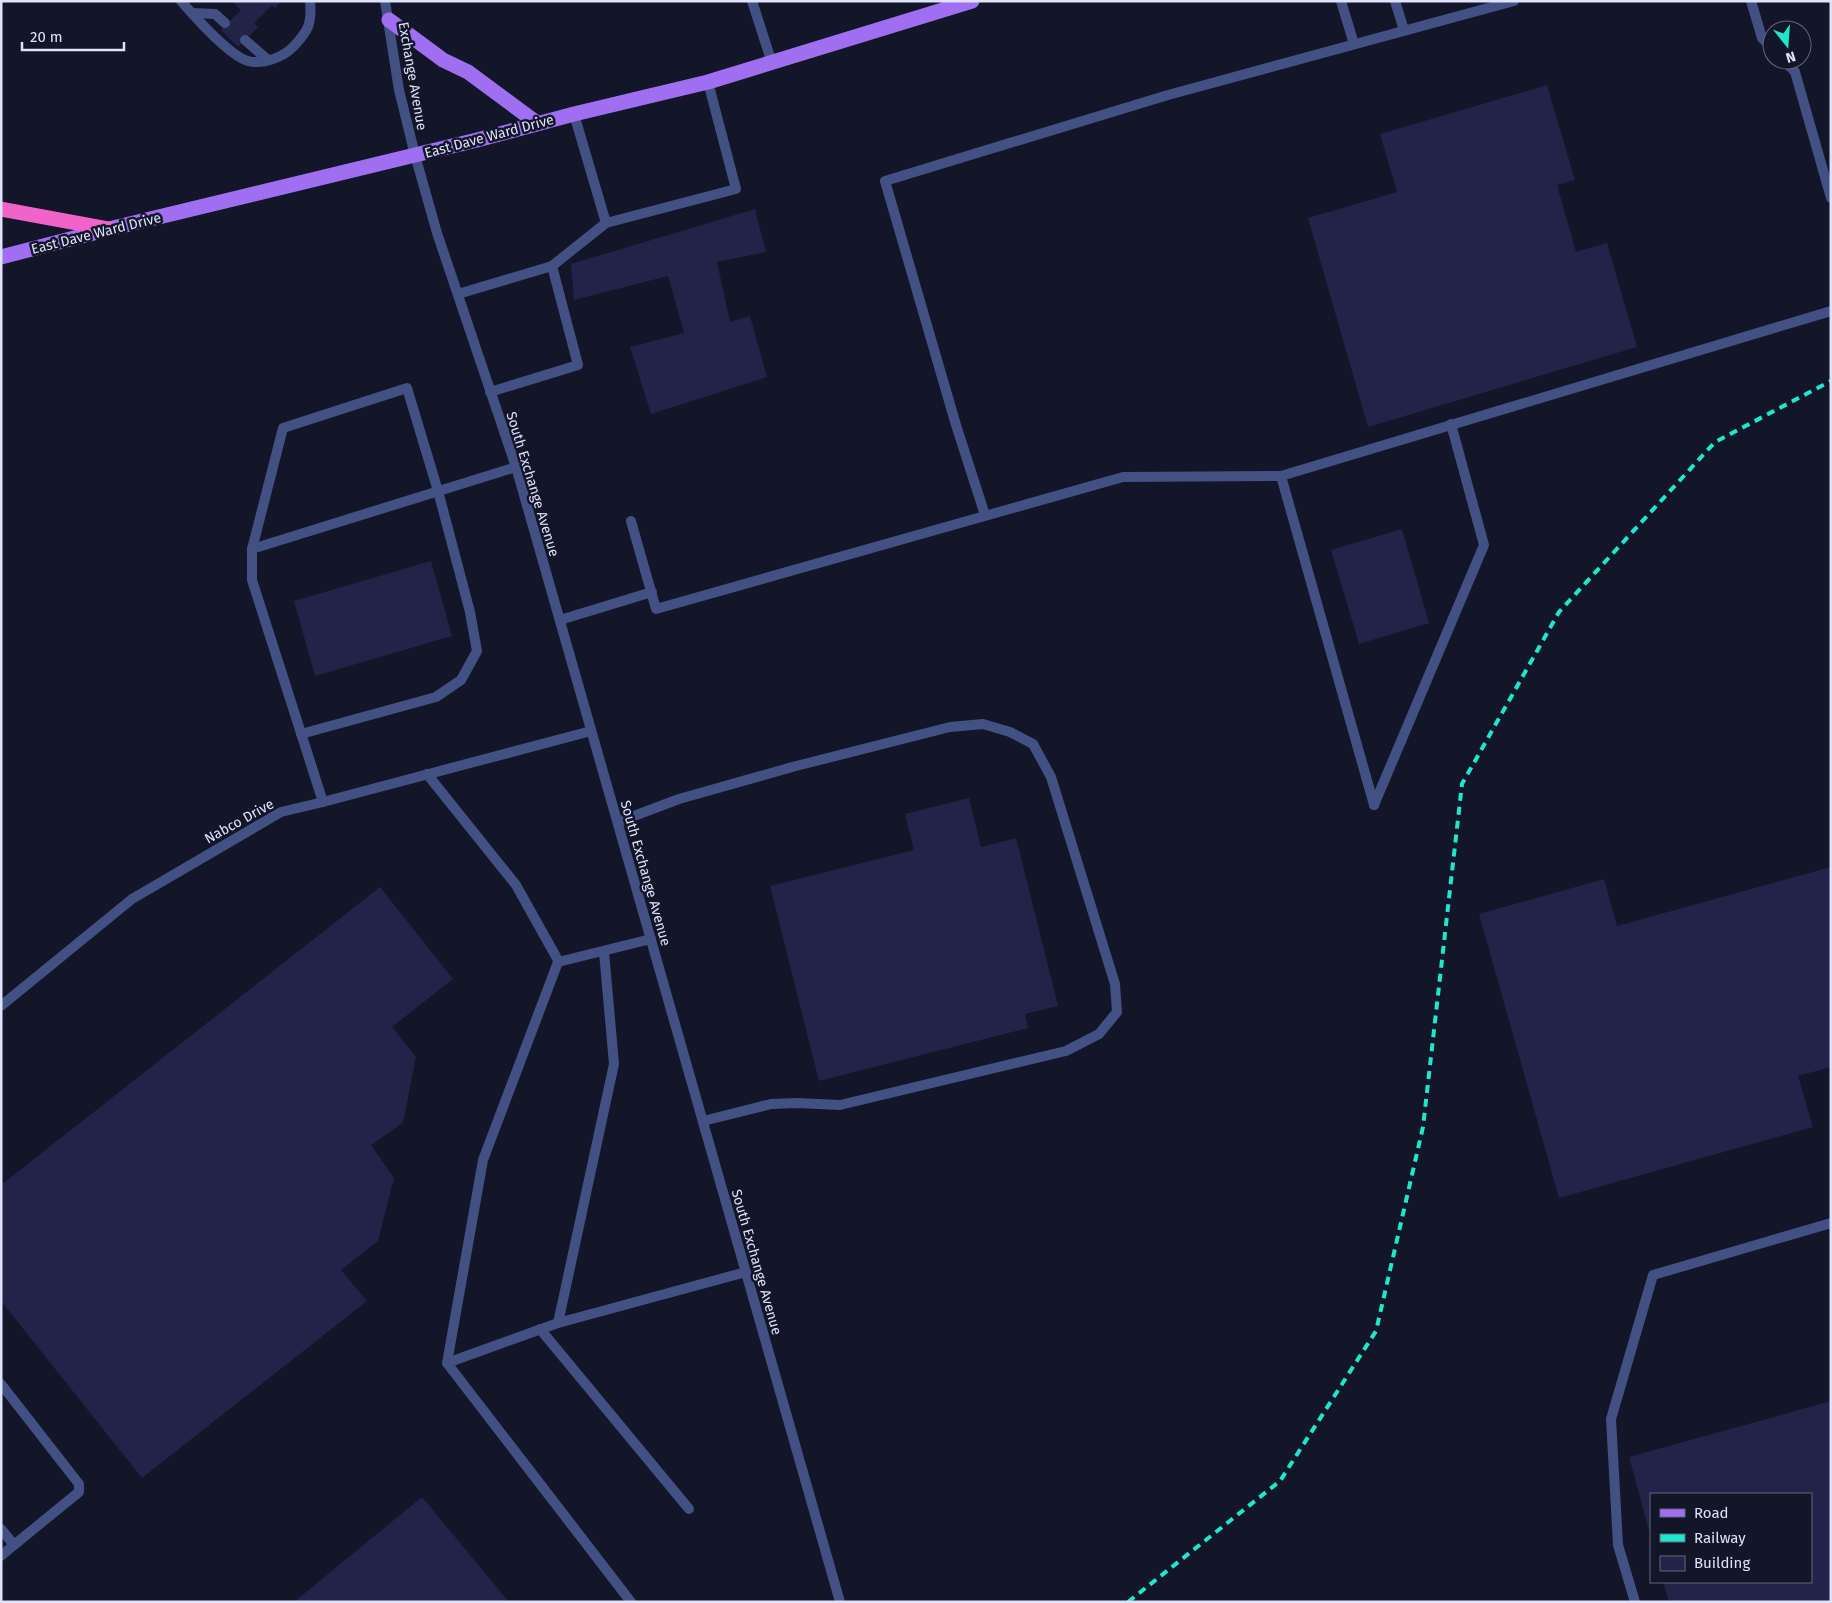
<svg xmlns="http://www.w3.org/2000/svg" width="1832" height="1603" font-family="'Fira Sans',sans-serif">
	<rect width="100%" height="100%" fill="#131529"/>
	<g fill="#212348">
		<path d="M232 1H282L275 8 272 5 254 23 258 27 238 47 221 30 241 10Z"/>
		<path d="M1547 85 1575 180 1557 185 1576 252 1607 243 1637 347 1368 427 1308 218 1397 192 1380 134Z"/>
		<path d="M755 209 766 252 717 262 730 322 750 316 767 377 651 414 630 347 684 333 668 276 574 300 571 264Z"/>
		<path d="M1402 529 1429 623 1359 644 1331 550Z"/>
		<path d="M431 561 452 636 315 676 294 601Z"/>
		<path d="M969 798 981 847 1016 838 1058 1006 1025 1014 1028 1028 819 1081 770 886 914 850 905 814Z"/>
		<path d="M1831 867V1067L1798 1076 1813 1127 1559 1198 1479 914 1604 879 1617 926Z"/>
		<path d="M380 887 453 979 392 1027 416 1057 403 1123 371 1145 394 1178 378 1241 341 1270 367 1301 142 1478 1 1301V1185Z"/>
		<path d="M1831 1401V1602H1669L1663 1582H1811V1494H1651L1650 1534 1629 1457Z"/>
		<path d="M422 1497 509 1602H294Z"/>
	</g>
	<g fill="none" stroke-linecap="round" stroke-linejoin="round">
		<g stroke="#435083" stroke-width="10">
			<path d="M181 1C194 16 230 56 248 61 263 65 284 57 294 46 309 30 312 23 310 1"/>
			<path d="M752 1 772 63"/>
			<path d="M1341 1 1354 44"/>
			<path d="M1395 1 1404 30"/>
			<path d="M1751 1 1762 38 1772 48"/>
			<path d="M192 13 215 14 225 23"/>
			<path d="M245 40 268 60"/>
			<path d="M1784 60 1795 72 1831 198"/>
			<path d="M574 114 606 223 736 189 708 82"/>
			<path d="M458 294 552 266"/>
			<path d="M490 392 578 365 552 266 606 223"/>
			<path d="M1281 476 1374 805"/>
			<path d="M985 515 956 425 885 181 1168 95 1514 1"/>
			<path d="M631 521 656 609 1123 477 1281 476 1831 311"/>
			<path d="M252 549 283 428 407 388 438 491 470 612 477 651 461 680 436 697 301 734"/>
			<path d="M560 620 652 592"/>
			<path d="M427 774 516 885 559 962"/>
			<path d="M323 802 252 580V549L516 467"/>
			<path d="M1374 805 1484 545 1451 424"/>
			<path d="M618 822 679 799 796 766 950 727 983 724 1010 732 1033 744 1051 777 1115 984 1117 1012 1099 1034 1066 1051 840 1105 797 1103 771 1104 703 1121"/>
			<path d="M558 1323 614 1064 604 952"/>
			<path d="M540 1329 689 1509"/>
			<path d="M1 1384 79 1484V1492L14 1545 1 1529"/>
			<path d="M1 1556 14 1545"/>
			<path d="M631 1602 447 1363 483 1160 558 962 651 939"/>
			<path d="M1635 1602 1618 1545 1611 1419 1653 1275 1831 1223"/>
		</g>
		<g stroke="#435083" stroke-width="10">
			<path d="M385 1 399 90 415 155 437 233 516 467 840 1602"/>
			<path d="M1 1006 132 899 281 812 323 802 591 731"/>
			<path d="M447 1363 558 1323 746 1272"/>
		</g>
		<g stroke="#a06ff1" stroke-width="15">
			<path d="M389 20 443 60 468 72 537 123"/>
			<path d="M1 257 109 229 477 140 574 114 708 82 972 1"/>
		</g>
		<path stroke="#f064ca" stroke-width="15" d="M1 209 109 229"/>
		<path stroke="#1ce9cb" stroke-width="4" stroke-dasharray="8 6" stroke-linecap="butt" d="M1128 1602 1280 1481 1376 1331 1423 1127 1462 784 1559 612 1715 442 1831 381"/>
	</g>
	<g text-anchor="middle" stroke-width="5" stroke-linejoin="round" paint-order="stroke">
		<g font-size="14" fill="#dee2fc" stroke="#131529">
			<text transform="translate(413 76) rotate(80)" y="5">Exchange Avenue</text>
			<text transform="translate(489 136) rotate(-15)" y="5">East Dave Ward Drive</text>
			<text transform="translate(96 233) rotate(-14)" y="5">East Dave Ward Drive</text>
			<text transform="translate(533 484) rotate(73)" y="5">South Exchange Avenue</text>
			<text transform="translate(239 821) rotate(-29)" y="5">Nabco Drive</text>
			<text transform="translate(646 873) rotate(74)" y="5">South Exchange Avenue</text>
			<text transform="translate(757 1262) rotate(74)" y="5">South Exchange Avenue</text>
		</g>
	</g>
	<rect width="1832" height="1603" fill="none" stroke="#dee2fc" stroke-width="5"/>
	<rect x="1650" y="1493" width="162" height="90" fill="#131529" stroke="#64677d"/>
	<rect x="1660" y="1509" width="25" height="8" fill="#a06ff1" stroke="#64677d"/>
	<text x="1694" y="1518" font-size="15" fill="#dee2fc">Road</text>
	<rect x="1660" y="1534" width="25" height="8" fill="#1ce9cb" stroke="#64677d"/>
	<text x="1694" y="1543" font-size="15" fill="#dee2fc">Railway</text>
	<rect x="1660" y="1556" width="25" height="15" fill="#212348" stroke="#64677d"/>
	<text x="1694" y="1568" font-size="15" fill="#dee2fc">Building</text>
	<g transform="translate(1787 45) rotate(163)"><circle r="24" fill="#131529" stroke="#64677d"/>
	<path d="M0-4L9 19L0 12L-9 19Z" fill="#1ce9cb"/>
	<text y="-8" font-size="14" font-weight="bold" text-anchor="middle" fill="#dee2fc">N</text>
	</g>
	<path d="M22 42v8h102v-8" fill="none" stroke="#dee2fc" stroke-width="2.5"/>
	<text x="30" y="42" font-size="15" fill="#dee2fc" stroke="#131529" stroke-width="4" paint-order="stroke">20 m</text>
</svg>
